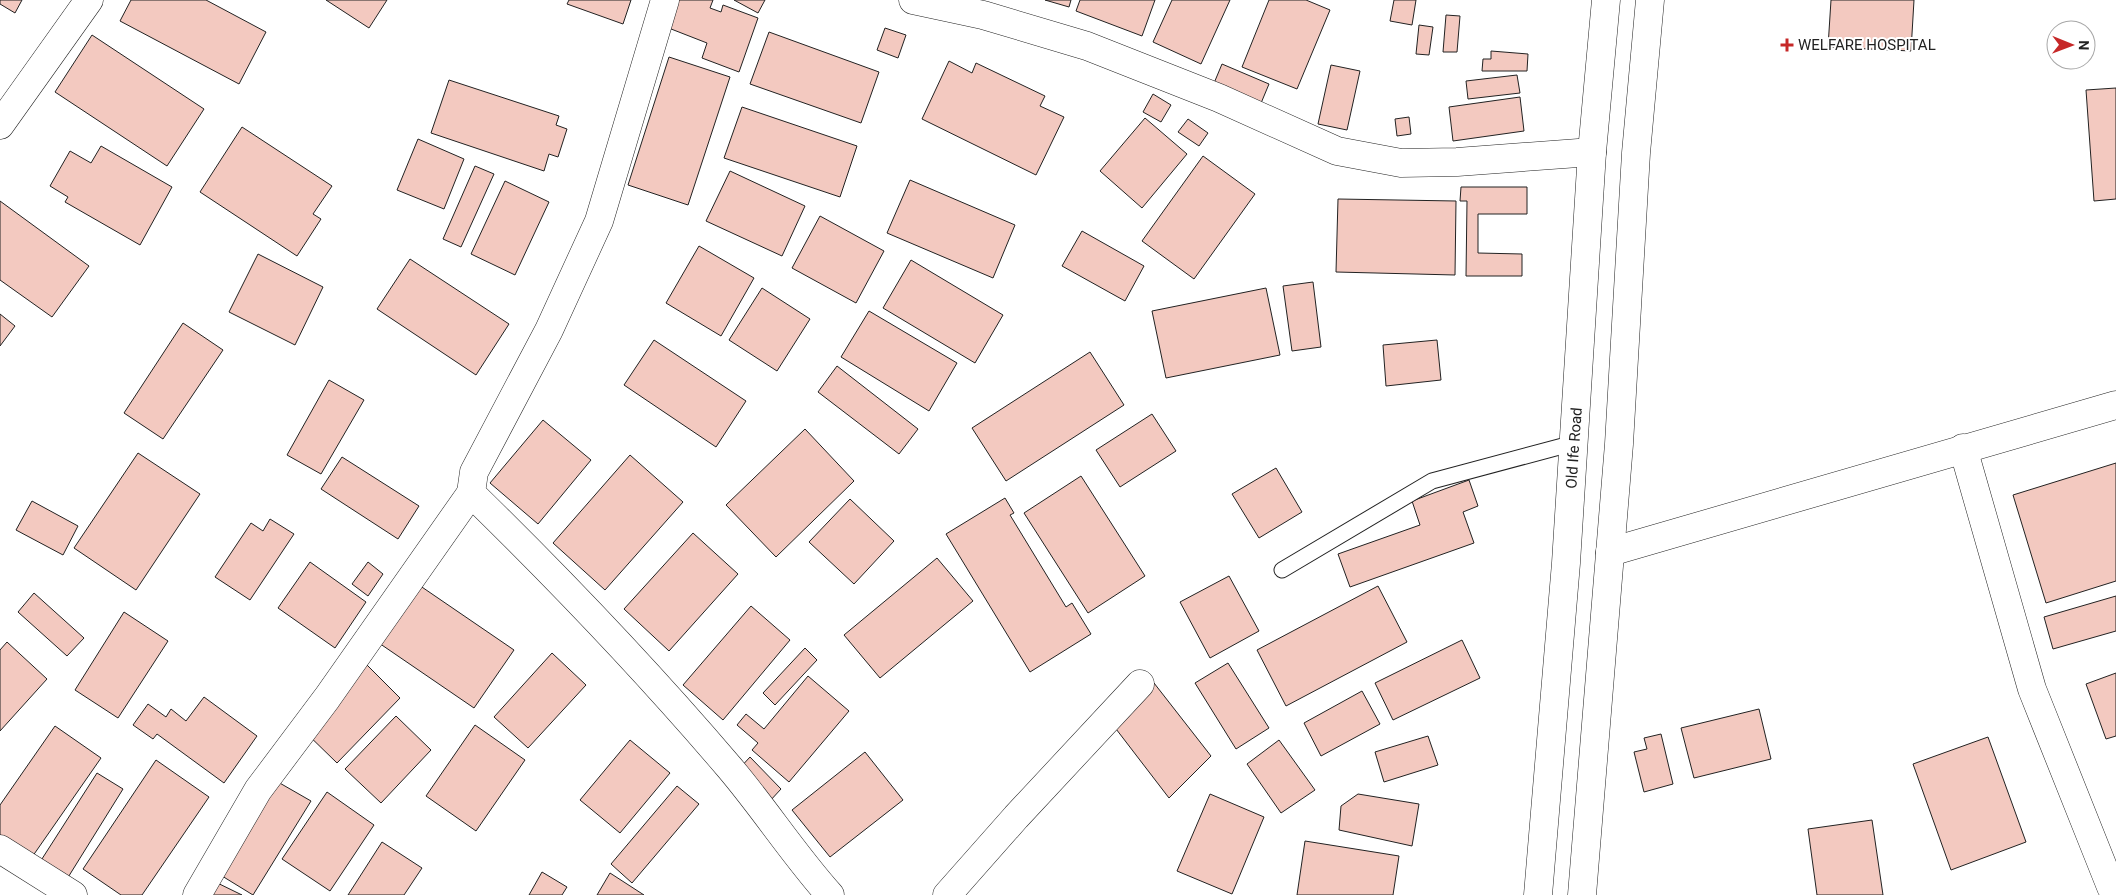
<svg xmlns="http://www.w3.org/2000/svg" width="2116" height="895" font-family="Roboto,sans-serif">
	<rect width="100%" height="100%" fill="#fff"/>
	<g fill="#f3c9c0" stroke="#222">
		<path d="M0 0H22L15 13 0 4Z"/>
		<path d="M131 0H206L266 32 239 84 120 21Z"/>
		<path d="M326 0H387L369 28Z"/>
		<path d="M569 0H631L623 24 567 4Z"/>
		<path d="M676 0H713L710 8 721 12 723 5 758 18 739 72 702 58 707 43 666 27Z"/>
		<path d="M734 0H765L758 13Z"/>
		<path d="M1045 0H1071L1069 7Z"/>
		<path d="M1080 0H1155L1142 36 1076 11Z"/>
		<path d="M1172 0H1230L1201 64 1153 42Z"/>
		<path d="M1269 0H1306L1330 10 1297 89 1242 67Z"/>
		<path d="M1394 0H1416L1412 25 1390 21Z"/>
		<path d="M1831 0H1914L1911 51 1828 47Z"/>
		<path d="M1446 15 1460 16 1457 52H1443Z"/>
		<path d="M1419 25 1433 27 1429 55 1416 54Z"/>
		<path d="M885 28 906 35 898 58 877 50Z"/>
		<path d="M769 32 879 72 861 123 750 84Z"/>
		<path d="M92 35 204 109 167 166 55 92Z"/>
		<path d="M1491 51 1528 54 1527 71H1482L1483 59H1491Z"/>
		<path d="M669 57 730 77 688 205 628 185Z"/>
		<path d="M949 61 972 73 976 63 1045 96 1040 106 1064 117 1036 175 922 119Z"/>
		<path d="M1222 64 1269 84 1259 108 1212 88Z"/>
		<path d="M1331 65 1360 71 1347 130 1318 124Z"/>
		<path d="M1517 75 1520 93 1468 99 1466 81Z"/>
		<path d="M449 80 559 116 556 125 567 129 558 157 549 154 544 171 431 133Z"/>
		<path d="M2116 88V199L2094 201 2086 90Z"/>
		<path d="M1153 94 1171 105 1161 122 1143 112Z"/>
		<path d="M1520 97 1524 131 1453 141 1449 107Z"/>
		<path d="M742 107 857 146 840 197 724 158Z"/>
		<path d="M1409 117 1411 134 1397 136 1395 119Z"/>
		<path d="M1145 118 1187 154 1142 208 1100 171Z"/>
		<path d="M1188 119 1208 133 1199 146 1178 132Z"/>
		<path d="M242 127 332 186 313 214 321 219 297 256 200 192Z"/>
		<path d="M418 139 464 159 444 209 397 190Z"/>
		<path d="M101 146 172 187 140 245 65 202 68 197 50 186 70 151 91 163Z"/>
		<path d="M1203 156 1255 194 1194 279 1142 241Z"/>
		<path d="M475 166 494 174 461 247 443 239Z"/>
		<path d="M730 171 805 206 782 256 706 221Z"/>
		<path d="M910 180 1015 225 993 278 887 233Z"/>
		<path d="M505 181 549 202 515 275 471 254Z"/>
		<path d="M1461 187H1527V214H1478V253L1522 254V276H1466L1467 201H1460Z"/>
		<path d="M1338 199 1456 201 1455 275 1336 272Z"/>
		<path d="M0 201 89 266 52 317 0 280Z"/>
		<path d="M820 216 884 251 856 303 792 268Z"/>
		<path d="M1082 231 1144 266 1125 301 1062 266Z"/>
		<path d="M699 246 754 278 721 336 666 303Z"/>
		<path d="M258 254 323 287 295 345 229 312Z"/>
		<path d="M410 259 509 324 476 375 377 309Z"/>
		<path d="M911 260 1003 315 975 363 883 308Z"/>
		<path d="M1313 282 1321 347 1292 351 1283 286Z"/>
		<path d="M762 288 810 319 777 371 729 340Z"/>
		<path d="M1266 288 1280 355 1166 378 1152 311Z"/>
		<path d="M869 311 957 363 929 411 841 357Z"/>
		<path d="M0 314 15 326 0 346Z"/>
		<path d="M183 323 223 350 163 439 124 413Z"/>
		<path d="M654 340 746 401 716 447 624 385Z"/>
		<path d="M1437 340 1441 380 1386 386 1383 345Z"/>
		<path d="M1090 352 1124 405 1006 481 972 428Z"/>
		<path d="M837 366 918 429 899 454 818 392Z"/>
		<path d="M329 380 364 400 321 474 287 455Z"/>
		<path d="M1152 414 1176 451 1120 487 1096 450Z"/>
		<path d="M543 420 591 460 538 524 490 483Z"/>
		<path d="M805 429 854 481 776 557 726 505Z"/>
		<path d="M138 453 200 494 136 590 74 548Z"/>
		<path d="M630 455 683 502 605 590 553 543Z"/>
		<path d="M342 457 419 506 398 539 321 489Z"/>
		<path d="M2116 463V581L2046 603 2013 495Z"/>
		<path d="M1276 468 1302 512 1259 538 1232 494Z"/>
		<path d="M1081 476 1145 576 1088 613 1024 513Z"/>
		<path d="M1469 480 1478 506 1463 512 1474 543 1350 587 1338 554 1420 525 1412 501Z"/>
		<path d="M1005 498 1014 513 1010 515 1066 607 1072 603 1091 634 1030 672 946 534Z"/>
		<path d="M850 499 894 541 854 584 809 542Z"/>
		<path d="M32 501 78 526 63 555 16 530Z"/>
		<path d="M270 519 294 534 250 600 215 577 251 523 263 531Z"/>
		<path d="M693 533 738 574 669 651 624 609Z"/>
		<path d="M937 558 973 601 880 678 844 635Z"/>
		<path d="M310 562 366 602 335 648 278 608Z"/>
		<path d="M368 562 383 574 368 596 352 584Z"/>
		<path d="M1229 576 1259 631 1210 658 1180 602Z"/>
		<path d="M416 583 514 650 474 708 376 641Z"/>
		<path d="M1378 586 1407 642 1286 706 1257 650Z"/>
		<path d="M34 593 84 638 67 656 18 612Z"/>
		<path d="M2116 596V631L2053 649 2044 617Z"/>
		<path d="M751 606 790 640 723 720 683 685Z"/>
		<path d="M124 612 168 641 118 718 75 690Z"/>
		<path d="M1462 640 1480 678 1393 720 1375 683Z"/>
		<path d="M7 642 47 679 0 731V650Z"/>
		<path d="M805 648 817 660 775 705 763 693Z"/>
		<path d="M552 653 586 685 528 748 494 717Z"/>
		<path d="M363 661 400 698 337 763 299 726Z"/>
		<path d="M1228 663 1269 728 1236 749 1195 683Z"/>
		<path d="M2116 673V736L2106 739 2086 684Z"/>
		<path d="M808 676 849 711 789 782 752 750 758 743 737 725 746 714 764 729Z"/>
		<path d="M1154 683 1211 756 1169 798 1113 725Z"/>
		<path d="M1362 691 1380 724 1321 756 1304 723Z"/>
		<path d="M204 697 257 736 224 783 157 734 153 739 133 725 148 704 166 717 171 709 186 721Z"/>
		<path d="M1759 709 1771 759 1694 778 1681 728Z"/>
		<path d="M396 716 431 750 381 803 345 769Z"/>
		<path d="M475 725 525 760 476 831 426 796Z"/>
		<path d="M55 726 101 758 30 860 0 839V805Z"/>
		<path d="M1661 734 1673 784 1644 792 1634 752 1647 749 1644 738Z"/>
		<path d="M1428 736 1438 765 1384 782 1375 752Z"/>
		<path d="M1988 737 2026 842 1951 870 1913 764Z"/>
		<path d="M630 740 670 773 620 833 580 800Z"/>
		<path d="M1279 740 1315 790 1281 813 1247 764Z"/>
		<path d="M865 752 903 800 830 857 792 810Z"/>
		<path d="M750 757 781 789 769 802 738 770Z"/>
		<path d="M156 760 209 797 142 895H121L83 869Z"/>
		<path d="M97 773 123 789 67 879 40 862Z"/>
		<path d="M264 774 311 801 253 895 209 868Z"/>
		<path d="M677 786 699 804 632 883 611 864Z"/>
		<path d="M327 792 374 825 330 891 282 859Z"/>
		<path d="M1210 794 1264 817 1232 894 1177 871Z"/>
		<path d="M1358 794 1419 804 1412 846 1339 830 1341 806Z"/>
		<path d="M1872 820 1883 895H1817L1808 829Z"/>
		<path d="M1305 841 1399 856 1393 895H1297Z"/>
		<path d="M382 842 422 868 404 895H348Z"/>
		<path d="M542 872 567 887 562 895H529Z"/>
		<path d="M610 873 644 895H597Z"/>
		<path d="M201 875 242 895H191Z"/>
	</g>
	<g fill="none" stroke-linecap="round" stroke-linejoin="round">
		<g stroke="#222" stroke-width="17">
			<path id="service" d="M1282 570 1432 481 1574 443"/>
		</g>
		<g stroke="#222" stroke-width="29">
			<g id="minor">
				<path d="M665 0 599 221 549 330 474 472 471 493C561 581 647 671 729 767 764 808 794 855 830 895"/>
				<path d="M913 0 983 15 1087 46 1219 98 1337 151 1401 163 1457 162 1592 152"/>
				<path d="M0 125 89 0"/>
				<path d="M1963 448 2032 689 2111 887 2116 891"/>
				<path d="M1610 552 2116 405"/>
				<path d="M0 849 73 895"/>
				<path d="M197 895 258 790 327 698 471 493"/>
				<path d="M947 895 1016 817 1140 684"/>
			</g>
		</g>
		<g stroke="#222" stroke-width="29">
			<g id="primary">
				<path d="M1538 895 1566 563 1592 152 1606 0"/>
				<path d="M1582 895 1619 444 1636 153 1650 0"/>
			</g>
		</g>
		<use href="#service" stroke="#fff" stroke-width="15"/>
		<use href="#minor" stroke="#fff" stroke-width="28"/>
		<use href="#primary" stroke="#fff" stroke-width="28"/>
	</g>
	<path fill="#c62828" stroke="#fff" stroke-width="2" d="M1784.5 37.5h5v5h5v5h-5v5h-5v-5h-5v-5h5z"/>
	<g text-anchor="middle" stroke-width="4" stroke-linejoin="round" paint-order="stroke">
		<g font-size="15" fill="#222" stroke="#fff" text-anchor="start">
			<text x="1798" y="50">WELFARE HOSPITAL</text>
		</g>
		<g font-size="15" fill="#222" stroke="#fff">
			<text transform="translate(1574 448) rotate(-86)" y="5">Old Ife Road</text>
		</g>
	</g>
	<g transform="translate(2071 45) rotate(91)"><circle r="24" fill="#ffffff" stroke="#a7a7a7"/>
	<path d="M0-4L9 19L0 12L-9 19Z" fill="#c62828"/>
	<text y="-8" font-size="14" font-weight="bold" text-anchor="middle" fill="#222222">N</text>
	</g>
</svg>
